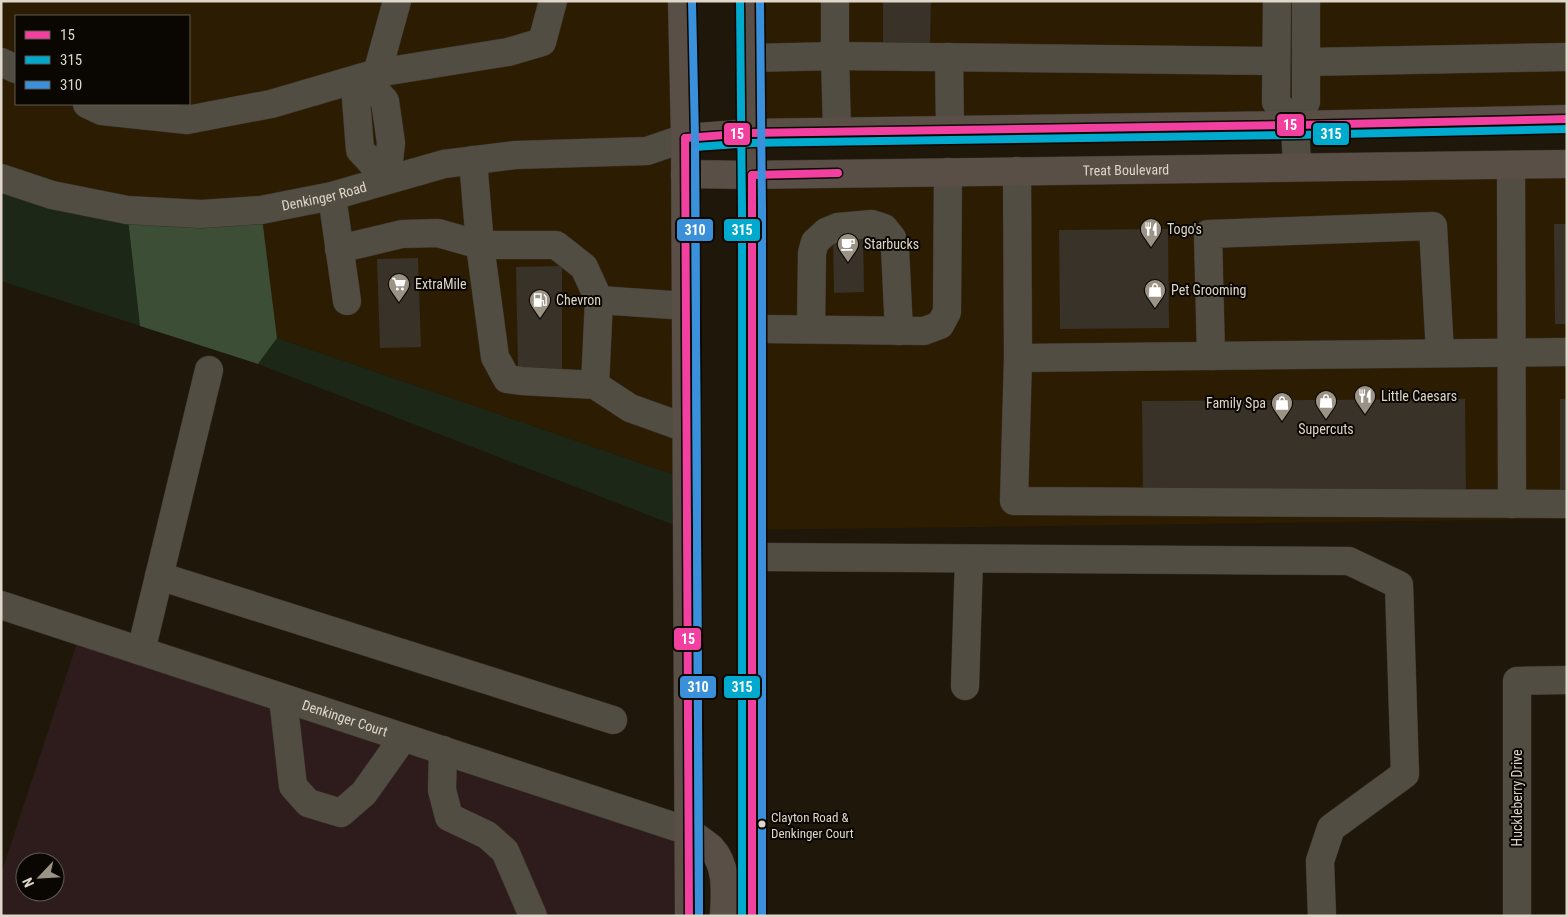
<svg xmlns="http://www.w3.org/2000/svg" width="1568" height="917" font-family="'Roboto Condensed',sans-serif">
	<rect width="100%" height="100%" fill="#1e170a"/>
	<g fill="#2c1c01" fill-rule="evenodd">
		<path d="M1 1H682L687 479 277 338 260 210 201 214 1 178ZM16 16H189V104H16Z"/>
		<path d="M750 1H1567V119L1295 125 985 116 837 131 752 133Z"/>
		<path d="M1567 164V519L752 530V175Z"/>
	</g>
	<path fill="#2e1c1c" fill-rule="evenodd" d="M81 631 688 831V916H1V874ZM25 862H55V892H25Z"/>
	<g fill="#1c2718">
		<path d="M1 178 127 210 140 326 1 281Z"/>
		<path d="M277 338 687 479V530L258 364Z"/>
	</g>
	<path fill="#3c4f36" d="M127 210H261L277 338 258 364 140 326Z"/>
	<g fill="#383228">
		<path d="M883 1H931L930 48 883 47Z"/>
		<path d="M1554 224H1567V324H1555Z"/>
		<path d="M1168 229 1169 328 1060 329 1059 230Z"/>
		<path d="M833 233H863L864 292 834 293Z"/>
		<path d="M418 258 421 347 380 348 377 259Z"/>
		<path d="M562 266V370H518L516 267Z"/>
		<path d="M1465 399 1466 496 1143 498 1142 401Z"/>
		<rect x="1560" y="399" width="7" height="95"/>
	</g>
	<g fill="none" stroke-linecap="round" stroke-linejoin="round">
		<g stroke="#38322a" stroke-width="29">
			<g id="minor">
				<path d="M835 1V56L1276 61"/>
				<path d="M1277 1 1276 102 1295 125"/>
				<path d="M949 57 950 130"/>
				<path d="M751 58 835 56 837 131"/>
				<path d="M1 62 16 69"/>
				<path d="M1306 62 1567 57"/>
				<path d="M373 88 385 101 391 143 387 179 360 150 356 99 373 88 397 1"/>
				<path d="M87 104 102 111 187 120 271 104 377 73 508 52 542 42 553 1"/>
				<path d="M473 160 480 245 495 357 507 379 522 381 595 385 630 408 686 428"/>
				<path d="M1511 165 1512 504"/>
				<path d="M1297 167 1295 125 1306 102V1"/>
				<path d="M1017 171 1018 358 1014 501 1567 504"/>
				<path id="s1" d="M1 178 52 195 127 210 201 214 261 210 332 196 444 164 515 155 647 151 685 138"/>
				<path d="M332 196 347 301"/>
				<path d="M339 249 402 234 438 233 480 245H556L584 267 599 300 595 385"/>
				<path d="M599 300 686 306"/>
				<path d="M752 329 924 331 940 325 947 312 948 172"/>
				<path d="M811 329 812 253 815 242 826 232 838 227 872 224 884 228 892 238 895 249 899 331"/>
				<path d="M1211 356 1208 234 1433 226 1440 353"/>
				<path d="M1018 358 1567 352"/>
				<path d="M752 557 1349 561 1399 585 1405 774 1331 828 1320 861 1322 916"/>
				<path d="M159 576 613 720"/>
				<path id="s2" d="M1 605 688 831"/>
				<path d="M141 651 209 370"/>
				<path d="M965 686 969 559"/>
				<path d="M283 698 293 786 308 803 341 813 364 793 403 738"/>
				<path d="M443 750 442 790 449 817 487 835 505 851 533 916"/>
				<path d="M1517 916V681L1567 680"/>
			</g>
		</g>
		<g stroke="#38322a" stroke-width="29">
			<g id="major">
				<path d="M682 1 685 138 689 916"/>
				<path d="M750 1 752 211V916"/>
				<path d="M685 138 752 133 1295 125 1567 119"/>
				<path id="s3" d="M685 174 752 175 1567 164"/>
				<path d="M688 831C696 837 704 842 711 848 728 866 725 893 724 916"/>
			</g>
		</g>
		<use href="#minor" stroke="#524d43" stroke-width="28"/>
		<use href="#major" stroke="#594f46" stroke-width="28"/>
		<g stroke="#0a0601" stroke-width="11">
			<g id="bus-1">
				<path d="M689 916 685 138 752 133 1295 125 1567 119"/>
				<path d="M752 916V175L838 173"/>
			</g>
		</g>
		<g stroke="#0a0601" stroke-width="11">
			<g id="bus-2">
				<path d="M740 1 742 211V916"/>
				<path d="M699 916 695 147 752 143 1295 135 1567 129"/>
			</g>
		</g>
		<g stroke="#0a0601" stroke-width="11">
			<g id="bus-3">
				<path d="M692 1 695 138 699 916"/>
				<path d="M760 1 762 211V916"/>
			</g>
		</g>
		<use href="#bus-1" stroke="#f240a1" stroke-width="8"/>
		<use href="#bus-2" stroke="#00a9ce" stroke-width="8"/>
		<use href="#bus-3" stroke="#3a90db" stroke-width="8"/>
	</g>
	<defs>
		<g id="restaurant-pin" transform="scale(1.125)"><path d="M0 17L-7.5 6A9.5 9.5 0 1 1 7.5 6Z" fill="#9b9486" stroke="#0a0601"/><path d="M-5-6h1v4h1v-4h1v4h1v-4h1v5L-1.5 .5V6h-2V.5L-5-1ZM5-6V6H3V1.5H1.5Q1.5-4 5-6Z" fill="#fff"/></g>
		<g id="cafe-pin" transform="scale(1.125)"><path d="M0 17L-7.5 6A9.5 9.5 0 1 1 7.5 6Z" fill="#9b9486" stroke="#0a0601"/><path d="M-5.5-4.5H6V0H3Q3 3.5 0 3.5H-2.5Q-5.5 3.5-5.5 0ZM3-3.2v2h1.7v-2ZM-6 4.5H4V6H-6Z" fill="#fff"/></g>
		<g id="supermarket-pin" transform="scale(1.125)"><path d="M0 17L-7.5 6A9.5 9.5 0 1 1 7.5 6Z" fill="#9b9486" stroke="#0a0601"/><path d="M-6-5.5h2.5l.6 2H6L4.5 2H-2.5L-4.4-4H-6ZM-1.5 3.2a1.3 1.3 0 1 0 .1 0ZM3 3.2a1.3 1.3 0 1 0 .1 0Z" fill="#fff"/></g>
		<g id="shop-pin" transform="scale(1.125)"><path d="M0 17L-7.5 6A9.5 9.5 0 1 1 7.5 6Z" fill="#9b9486" stroke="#0a0601"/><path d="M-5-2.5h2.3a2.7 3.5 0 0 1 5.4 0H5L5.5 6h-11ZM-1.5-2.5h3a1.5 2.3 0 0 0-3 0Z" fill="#fff"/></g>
		<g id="fuel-pin" transform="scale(1.125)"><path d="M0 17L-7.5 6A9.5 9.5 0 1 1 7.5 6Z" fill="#9b9486" stroke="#0a0601"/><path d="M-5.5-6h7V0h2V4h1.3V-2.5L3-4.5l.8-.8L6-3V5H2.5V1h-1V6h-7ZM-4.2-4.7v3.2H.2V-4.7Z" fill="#fff"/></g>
	</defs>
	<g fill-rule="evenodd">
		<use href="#restaurant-pin" x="1151" y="229"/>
		<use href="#cafe-pin" x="848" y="244"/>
		<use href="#supermarket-pin" x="399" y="284"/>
		<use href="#shop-pin" x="1155" y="290"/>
		<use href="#fuel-pin" x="540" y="300"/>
		<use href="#restaurant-pin" x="1365" y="396"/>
		<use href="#shop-pin" x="1326" y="401"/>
		<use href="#shop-pin" x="1282" y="403"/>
	</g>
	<circle fill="#dfd7c9" stroke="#0a0601" stroke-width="2" cx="762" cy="824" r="4.5"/>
	<g text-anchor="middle" stroke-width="4" stroke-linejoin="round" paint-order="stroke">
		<g font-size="13" fill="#dfd7c9" stroke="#0a0601" text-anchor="start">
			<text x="771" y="822">Clayton Road &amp;<tspan x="771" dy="16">Denkinger Court</tspan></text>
		</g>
		<g font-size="14" fill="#dfd7c9" stroke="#0a0601">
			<text dy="5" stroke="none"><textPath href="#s3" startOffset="441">Treat Boulevard</textPath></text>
			<text dy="5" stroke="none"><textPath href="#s1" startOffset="329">Denkinger Road</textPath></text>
			<text dy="5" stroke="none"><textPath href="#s2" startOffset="362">Denkinger Court</textPath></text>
			<text transform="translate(1517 798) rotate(-90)" y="5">Huckleberry Drive</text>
		</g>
		<g font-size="14" fill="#dfd7c9" stroke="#0a0601" text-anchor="start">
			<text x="1167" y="234">Togo's</text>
			<text x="864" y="249">Starbucks</text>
			<text x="415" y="289">ExtraMile</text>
			<text x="1171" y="295">Pet Grooming</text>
			<text x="556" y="305">Chevron</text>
			<text x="1381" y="401">Little Caesars</text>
			<text x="1266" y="408" text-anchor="end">Family Spa</text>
			<text x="1326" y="434" text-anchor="middle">Supercuts</text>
		</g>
	</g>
	<g stroke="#0a0601" stroke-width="2">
		<rect x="1276" y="113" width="29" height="24" rx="5" fill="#f240a1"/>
		<rect x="723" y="122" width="28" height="24" rx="5" fill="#f240a1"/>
		<rect x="1312" y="122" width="38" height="24" rx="5" fill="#00a9ce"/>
		<rect x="676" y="218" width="38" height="24" rx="5" fill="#3a90db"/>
		<rect x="723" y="218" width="38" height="24" rx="5" fill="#00a9ce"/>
		<rect x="673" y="627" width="29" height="24" rx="5" fill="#f240a1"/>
		<rect x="679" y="675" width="38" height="24" rx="5" fill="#3a90db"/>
		<rect x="723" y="675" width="38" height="24" rx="5" fill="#00a9ce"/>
	</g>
	<g font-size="14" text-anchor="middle" font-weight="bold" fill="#fff">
		<text x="1290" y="130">15</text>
		<text x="737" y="139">15</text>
		<text x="1331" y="139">315</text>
		<text x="695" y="235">310</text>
		<text x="742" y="235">315</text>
		<text x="688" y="644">15</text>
		<text x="698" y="692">310</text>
		<text x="742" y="692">315</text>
	</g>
	<rect width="1568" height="917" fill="none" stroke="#dfd7c9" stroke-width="5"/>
	<rect x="15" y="15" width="175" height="90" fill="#0a0601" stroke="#5f5a51"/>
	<rect x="25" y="31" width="25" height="8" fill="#f240a1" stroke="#5f5a51"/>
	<text x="60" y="40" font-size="15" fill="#dfd7c9">15</text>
	<rect x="25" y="56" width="25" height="8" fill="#00a9ce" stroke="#5f5a51"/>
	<text x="60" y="65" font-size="15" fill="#dfd7c9">315</text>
	<rect x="25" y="81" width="25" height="8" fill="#3a90db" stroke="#5f5a51"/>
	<text x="60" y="90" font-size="15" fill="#dfd7c9">310</text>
	<g transform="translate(40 877) rotate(245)"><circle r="24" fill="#0a0601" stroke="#5f5a51"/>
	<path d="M0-4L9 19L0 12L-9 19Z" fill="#9b9486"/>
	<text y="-8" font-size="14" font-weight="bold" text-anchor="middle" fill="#dfd7c9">N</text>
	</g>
</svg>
